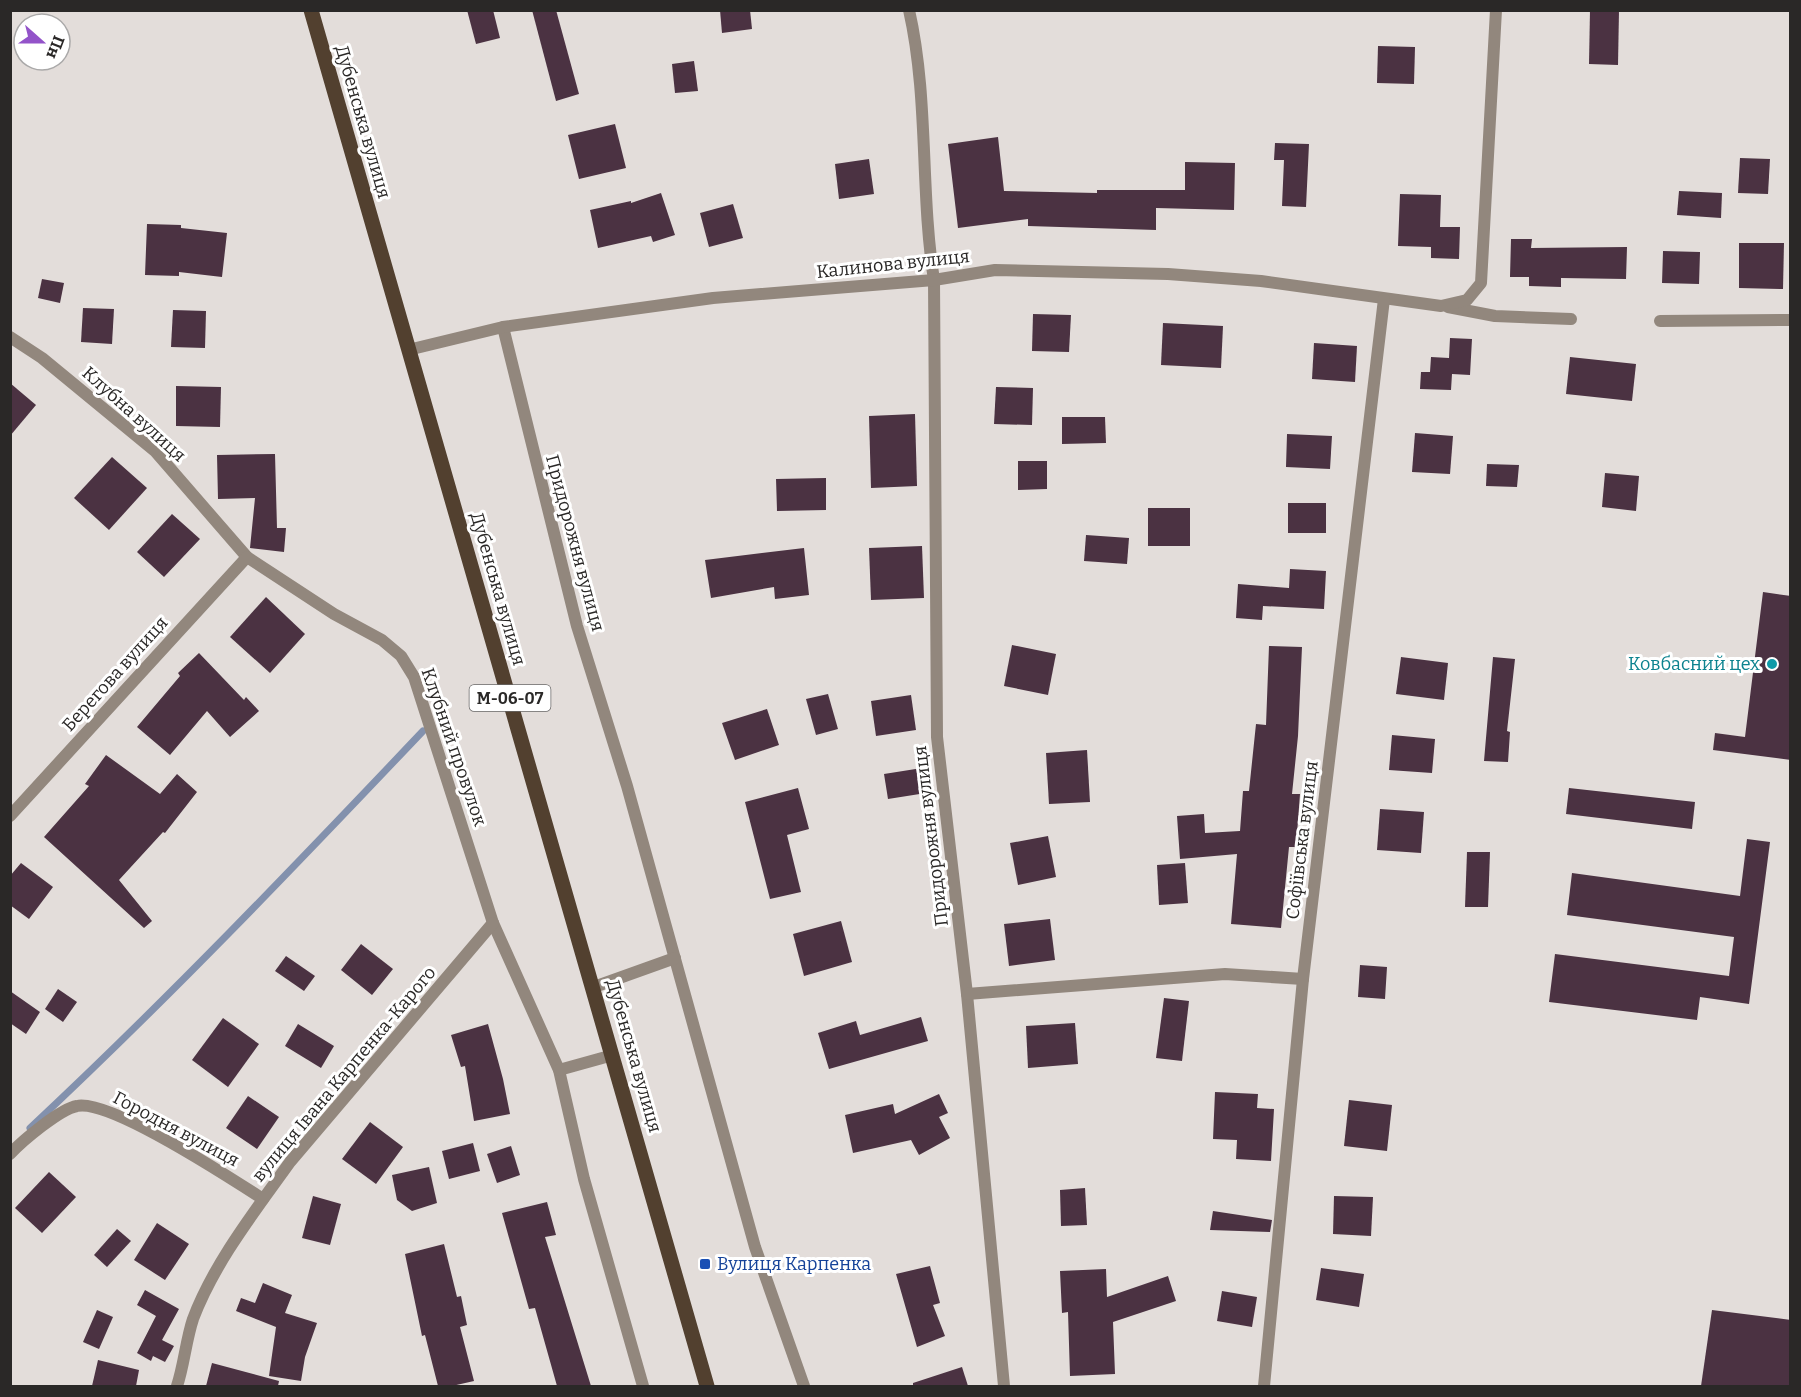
<svg xmlns="http://www.w3.org/2000/svg" width="1801" height="1397" font-family="Bitter,serif">
	<rect width="100%" height="100%" fill="#e3ddda"/>
	<g fill="none" stroke-linecap="round" stroke-linejoin="round">
		<path stroke="#8391ad" stroke-width="7" d="M30 1128C166 1001 295 866 423 731"/>
	</g>
	<g fill="#4b3242">
		<path d="M467 10H493L500 38 476 44Z"/>
		<path d="M532 10H556L579 94 556 101Z"/>
		<path d="M720 10H750L752 29 722 33Z"/>
		<path d="M1590 10H1619L1618 65 1589 64Z"/>
		<path d="M1378 46 1415 47 1414 84 1377 83Z"/>
		<path d="M694 61 698 91 675 93 672 64Z"/>
		<path d="M615 124 626 168 579 179 568 135Z"/>
		<path d="M998 137 1004 191 1097 193V190H1185V162L1235 163 1234 210 1156 208V230L1028 226V219L958 228 948 144Z"/>
		<path d="M1275 143 1309 144 1306 207 1282 206 1284 160H1274Z"/>
		<path d="M1740 158 1770 159 1768 194 1738 193Z"/>
		<path d="M869 159 874 194 839 199 835 164Z"/>
		<path d="M1679 191 1722 193 1721 218 1677 215Z"/>
		<path d="M661 193 675 235 653 242 651 236 598 248 590 210 631 201V203Z"/>
		<path d="M1400 194 1441 195 1440 227H1460L1459 259 1431 258V247L1398 246Z"/>
		<path d="M733 204 743 238 709 247 700 213Z"/>
		<path d="M147 224 181 225V228L227 233 222 277 179 272V276L145 275Z"/>
		<path d="M1511 239H1532L1531 248 1627 247 1626 279 1561 278V287L1529 286V277H1510Z"/>
		<path d="M1739 243H1784L1783 289 1739 288Z"/>
		<path d="M1663 251 1700 252 1699 284 1662 283Z"/>
		<path d="M42 279 64 283 60 303 38 298Z"/>
		<path d="M83 308 114 309 112 344 81 342Z"/>
		<path d="M173 310 206 311 205 348 171 347Z"/>
		<path d="M1033 314 1071 315 1069 352 1032 351Z"/>
		<path d="M1163 323 1223 326 1221 368 1161 365Z"/>
		<path d="M1450 338 1472 339 1470 375 1452 374 1451 390 1420 389 1421 372H1430L1431 357 1449 358Z"/>
		<path d="M1314 343 1357 346 1355 382 1312 379Z"/>
		<path d="M1570 357 1636 364 1632 401 1566 394Z"/>
		<path d="M10 383 36 405 10 436Z"/>
		<path d="M176 386 221 387 220 427 176 426Z"/>
		<path d="M996 387 1033 388 1032 425 994 424Z"/>
		<path d="M915 414 917 486 871 488 869 416Z"/>
		<path d="M1062 417H1105L1106 443 1062 444Z"/>
		<path d="M1415 433 1453 436 1450 474 1412 472Z"/>
		<path d="M1287 434 1332 436 1330 469 1286 467Z"/>
		<path d="M275 454 277 528H286L284 552 250 548 255 498 218 499 217 455Z"/>
		<path d="M112 457 147 488 109 530 74 498Z"/>
		<path d="M1018 461H1047V489L1018 490Z"/>
		<path d="M1487 464 1519 465 1517 487 1486 486Z"/>
		<path d="M1605 473 1639 476 1636 511 1602 507Z"/>
		<path d="M826 478V510L777 511 776 479Z"/>
		<rect x="1288" y="503" width="38" height="30"/>
		<rect x="1148" y="508" width="42" height="38"/>
		<path d="M172 514 200 539 164 577 137 552Z"/>
		<path d="M1086 535 1129 538 1127 564 1084 561Z"/>
		<path d="M922 546 924 598 871 600 869 548Z"/>
		<path d="M804 548 809 595 775 599 774 587 711 598 705 560Z"/>
		<path d="M1290 569 1326 571 1324 609 1263 606 1262 620 1236 618 1238 584 1289 588Z"/>
		<path d="M1763 592 1791 596V760L1713 750 1715 733 1745 737Z"/>
		<path d="M266 597 305 634 270 673 230 637Z"/>
		<path d="M1012 645 1056 654 1048 695 1004 686Z"/>
		<path d="M1269 646 1302 647 1298 736 1292 794H1300L1296 847H1289L1281 928 1231 924 1237 854 1180 859 1177 816 1204 814 1205 833 1240 831 1243 791H1249L1256 724 1266 725Z"/>
		<path d="M199 653 244 700 246 697 259 711 230 737 207 711 170 755 137 727 180 676 178 673Z"/>
		<path d="M1401 657 1448 663 1444 700 1396 694Z"/>
		<path d="M1493 657 1515 659 1507 731 1510 732 1508 762 1484 761Z"/>
		<path d="M828 694 838 729 816 735 806 699Z"/>
		<path d="M911 695 916 730 876 736 871 701Z"/>
		<path d="M767 709 779 745 735 760 722 723Z"/>
		<path d="M1392 735 1435 739 1432 773 1389 770Z"/>
		<path d="M1087 750 1090 802 1049 804 1046 753Z"/>
		<path d="M106 755 160 794 177 774 197 792 165 833 163 832 119 880 152 921 144 928 44 837 89 786 85 784Z"/>
		<path d="M922 768 926 793 888 799 884 774Z"/>
		<path d="M798 788 809 829 787 835 801 892 770 899 745 802Z"/>
		<path d="M1569 788 1695 802 1692 829 1566 814Z"/>
		<path d="M1380 809 1424 812 1421 853 1377 850Z"/>
		<path d="M1048 836 1056 877 1018 885 1010 843Z"/>
		<path d="M1747 839 1770 842 1749 1004 1700 997 1697 1020 1549 1002 1555 954 1729 976 1734 937 1567 915 1572 873 1740 896Z"/>
		<path d="M1467 852H1490L1488 907H1465Z"/>
		<path d="M21 863 53 887 29 919 10 905V876Z"/>
		<path d="M1185 863 1188 903 1159 905 1157 865Z"/>
		<path d="M1050 919 1055 960 1009 966 1004 924Z"/>
		<path d="M841 921 852 962 804 976 793 934Z"/>
		<path d="M361 944 393 969 372 995 341 970Z"/>
		<path d="M286 956 315 976 304 991 275 971Z"/>
		<path d="M1360 965 1387 967 1385 999 1358 997Z"/>
		<path d="M58 989 77 1002 63 1022 45 1009Z"/>
		<path d="M10 991 40 1012 26 1034 10 1023Z"/>
		<path d="M1164 998 1189 1001 1182 1061 1156 1058Z"/>
		<path d="M921 1017 928 1041 829 1069 818 1033 856 1021 860 1035Z"/>
		<path d="M223 1018 259 1044 228 1087 192 1060Z"/>
		<path d="M1075 1023 1078 1064 1028 1068 1026 1026Z"/>
		<path d="M298 1024 334 1046 321 1068 285 1046Z"/>
		<path d="M488 1024 503 1079 510 1114 474 1121 465 1066 461 1067 451 1035Z"/>
		<path d="M1215 1092 1258 1094 1257 1108 1274 1109 1271 1161 1236 1159 1237 1140 1213 1139Z"/>
		<path d="M939 1094 948 1113 939 1117 950 1138 919 1155 911 1140 853 1153 845 1115 893 1104 895 1114Z"/>
		<path d="M248 1096 279 1117 257 1149 226 1128Z"/>
		<path d="M1349 1100 1392 1105 1387 1151 1344 1146Z"/>
		<path d="M370 1122 403 1147 376 1184 342 1159Z"/>
		<path d="M473 1143 480 1171 449 1179 442 1151Z"/>
		<path d="M511 1146 520 1175 497 1183 487 1154Z"/>
		<path d="M429 1167 437 1203 412 1211 397 1200 392 1175Z"/>
		<path d="M49 1172 76 1197 42 1233 15 1208Z"/>
		<path d="M1085 1188 1087 1225 1061 1226 1060 1190Z"/>
		<path d="M313 1196 341 1204 330 1245 302 1238Z"/>
		<path d="M1334 1196 1373 1197 1371 1236 1333 1234Z"/>
		<path d="M547 1202 556 1235 545 1237 591 1386H557L535 1308 529 1309 502 1213Z"/>
		<path d="M1213 1211 1272 1220 1270 1232 1210 1230Z"/>
		<path d="M157 1223 189 1244 165 1280 134 1260Z"/>
		<path d="M117 1229 131 1241 107 1267 94 1255Z"/>
		<path d="M444 1244 457 1297 461 1296 467 1325 460 1327 474 1381 452 1386H438L425 1335 422 1336 405 1254Z"/>
		<path d="M930 1266 940 1303 933 1305 945 1336 917 1347 896 1274Z"/>
		<path d="M1321 1268 1364 1274 1359 1307 1316 1300Z"/>
		<path d="M1106 1269 1107 1297 1168 1276 1176 1301 1113 1322 1115 1374 1070 1376 1068 1312 1062 1313 1060 1271Z"/>
		<path d="M263 1283 292 1295 285 1313 317 1323 305 1357 301 1381 269 1376 276 1327 236 1311 241 1298 255 1303Z"/>
		<path d="M145 1290 179 1309 162 1340 174 1346 165 1362 153 1356 151 1361 137 1353 156 1316 137 1305Z"/>
		<path d="M1222 1291 1257 1297 1252 1327 1217 1321Z"/>
		<path d="M97 1310 113 1317 99 1349 83 1342Z"/>
		<path d="M1712 1310 1791 1320V1386H1701Z"/>
		<path d="M98 1360 139 1370 136 1386H92Z"/>
		<path d="M212 1363 279 1381 278 1386H206Z"/>
		<path d="M962 1367 968 1386H913V1383Z"/>
	</g>
	<g fill="none" stroke-linecap="round" stroke-linejoin="round">
		<g stroke="#92877d" stroke-width="12">
			<path d="M909 10C929 98 920 191 934 280L937 737 967 994 1004 1386"/>
			<path d="M1448 307 1495 316 1571 319"/>
			<path d="M1660 321 1790 320"/>
			<path d="M503 327 577 626 627 786 755 1247 804 1386"/>
			<path d="M10 337 42 358 155 451 247 557 334 614 382 640 401 656 414 677 493 923 559 1070 584 1179 643 1386"/>
			<path d="M408 350 503 327 713 298 934 280 995 270 1168 274 1261 281 1441 306 1467 300 1481 283 1496 10"/>
			<path d="M10 816 247 557"/>
			<path d="M594 987 675 958"/>
			<path d="M967 994 1225 974 1303 979"/>
			<path d="M559 1070 613 1055"/>
			<path d="M10 1154C22 1141 60 1109 77 1106 110 1099 232 1179 263 1199"/>
			<path d="M177 1386C184 1365 186 1340 193 1319 214 1263 255 1211 290 1162L493 923"/>
			<path d="M1264 1386 1303 979 1384 299"/>
		</g>
		<path stroke="#52402f" stroke-width="15" d="M311 10 707 1386"/>
	</g>
	<circle fill="#0f9aa8" stroke="#fff" stroke-width="2" cx="1772" cy="664" r="6"/>
	<rect fill="#1a4fb4" stroke="#fff" stroke-width="2" x="699" y="1258" width="12" height="12" rx="3"/>
	<g text-anchor="middle" stroke-width="6" stroke-linejoin="round" paint-order="stroke">
		<rect fill="#fff" stroke="#6a6868" stroke-width="1.5" x="469.5" y="685" width="81" height="26" rx="4.5"/>
		<g font-size="16" font-weight="bold" fill="#2a2827">
			<text x="510" y="704">М-06-07</text>
		</g>
		<g font-size="18" fill="#2a2827" stroke="#fff">
			<text transform="translate(363 122) rotate(74)" y="6">Дубенська вулиця</text>
			<text transform="translate(893 264) rotate(-6)" y="6">Калинова вулиця</text>
			<text transform="translate(134 414) rotate(42)" y="6">Клубна вулиця</text>
			<text transform="translate(575 543) rotate(75)" y="6">Придорожня вулиця</text>
			<text transform="translate(498 589) rotate(74)" y="6">Дубенська вулиця</text>
			<text transform="translate(115 674) rotate(-48)" y="6">Берегова вулиця</text>
			<text transform="translate(454 747) rotate(71)" y="6">Клубний провулок</text>
			<text transform="translate(931 836) rotate(-97)" y="6">Придорожня вулиця</text>
			<text transform="translate(1302 840) rotate(-83)" y="6">Софіївська вулиця</text>
			<text transform="translate(634 1056) rotate(74)" y="6">Дубенська вулиця</text>
			<text transform="translate(344 1074) rotate(-50)" y="6">вулиця Івана Карпенка-Карого</text>
			<text transform="translate(176 1129) rotate(28)" y="6">Городня вулиця</text>
		</g>
		<g font-size="18" fill="#0d838f" stroke="#fff" text-anchor="end">
			<text x="1760" y="670">Ковбасний цех</text>
		</g>
		<g font-size="18" fill="#164399" stroke="#fff" text-anchor="start">
			<text x="717" y="1270">Вулиця Карпенка</text>
		</g>
	</g>
	<rect width="1801" height="1397" fill="none" stroke="#2a2827" stroke-width="24"/>
	<g transform="translate(42 42) rotate(111)"><circle r="28" fill="#ffffff" stroke="#aaa9a9" stroke-width="1.5"/>
	<path d="M0-4.5L10 22L0 15L-10 22Z" fill="#9353c9"/>
	<text y="-9" font-size="16" font-weight="bold" text-anchor="middle" fill="#2a2827">Пн</text>
	</g>
</svg>
